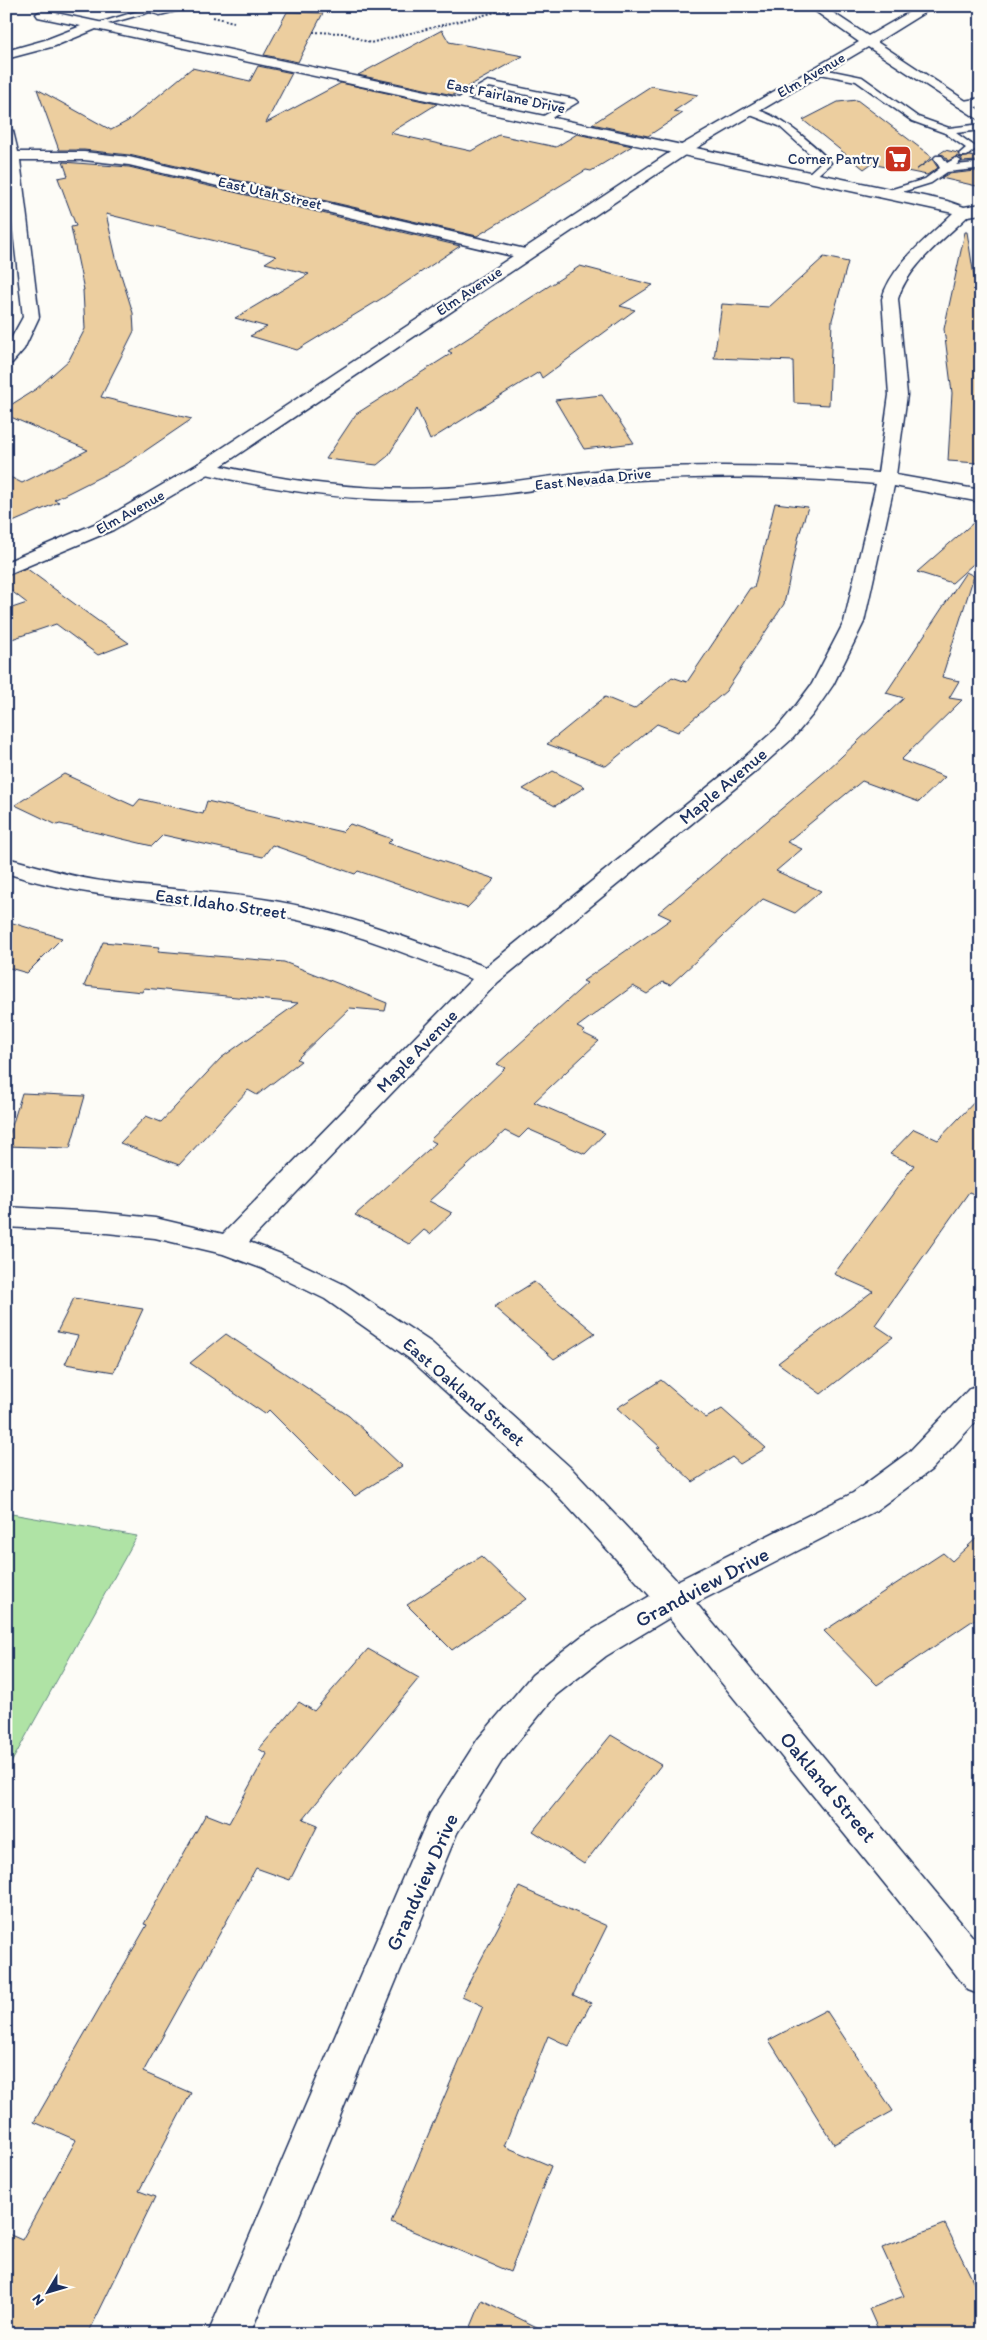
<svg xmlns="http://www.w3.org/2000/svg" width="987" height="2340" font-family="Itim,sans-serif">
	<rect width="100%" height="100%" fill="#fdfcf7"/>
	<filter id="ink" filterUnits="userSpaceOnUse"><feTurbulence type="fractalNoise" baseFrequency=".02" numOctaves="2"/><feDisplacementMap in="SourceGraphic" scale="10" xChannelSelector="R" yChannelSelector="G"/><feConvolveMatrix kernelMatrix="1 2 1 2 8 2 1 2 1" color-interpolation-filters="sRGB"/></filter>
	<g filter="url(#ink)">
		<path fill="#afe3a5" stroke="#658982" d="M6 1513 137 1536 6 1772Z"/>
		<g fill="#ecce9f" stroke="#1b2f5e">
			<path d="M287 12 323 13 298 62 264 55Z"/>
			<path d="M442 30 449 42 523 56 453 95 358 75Z"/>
			<path d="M258 66 292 73 266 123 341 83 437 104 390 133 471 151 499 135 556 147 577 134 632 146 591 171 586 170 477 236 129 155 84 150H59L37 89 111 130 128 121 192 68 250 81Z"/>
			<path d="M651 86 698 95 674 111 683 113 648 136 592 124Z"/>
			<path d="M857 100 932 157 916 170 932 159 938 168 927 175 871 164 864 169 803 120 838 102Z"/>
			<path d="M945 150 958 153 961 158 970 156 981 158V164L976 161 962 162V159L957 156 948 161 944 155 939 154Z"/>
			<path d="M63 162 129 167 460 246 384 297 297 350 250 336 267 327 235 318 309 274 265 263 276 256 106 214 117 262 133 313 134 331 101 397 192 419 126 464 54 500 59 502 6 525V475L22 483 88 450 6 415V408L36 389 69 360 85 329 83 290H84L71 227 76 226 58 178 68 176Z"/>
			<path d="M981 168V187L941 178 948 174 976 171Z"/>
			<path d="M965 232H967L981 320V344L974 343 981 387 978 463 948 461 952 393 944 329Z"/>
			<path d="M824 257 848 262 832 320 829 405 794 403 793 361 714 358 722 304 769 307Z"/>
			<path d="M580 266 653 285 620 306 635 310 542 378 539 372 430 440 417 409 388 456 377 465 326 459 356 414 452 353 448 351Z"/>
			<path d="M602 395 634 443 584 449 555 400Z"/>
			<path d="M775 503 808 507 799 535 784 604 726 691 678 732 657 724 606 766 547 744 605 697 634 709 672 677 687 682 750 588H754Z"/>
			<path d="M981 516V557L952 583 917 572Z"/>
			<path d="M26 568 87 613 129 643 98 655 56 624 6 641V610L27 603 6 587V577Z"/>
			<path d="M966 572 974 576 942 677 959 681 949 698 962 700 901 760 945 777 919 802 862 781 787 842 802 849 776 871 821 891 795 913 763 899 670 985 663 982 647 994 633 986 577 1027 585 1031 583 1033 599 1041 534 1102 605 1133 585 1154 528 1129 519 1138 505 1131 429 1201 452 1213 430 1234 424 1230 409 1244 355 1215 436 1143 430 1140 505 1068 497 1064 587 983 583 981 671 919 658 913 826 771 904 698 886 693Z"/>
			<path d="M553 771 585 787 555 806 523 789Z"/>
			<path d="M64 774 134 806 140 799 203 814 207 801 342 832 350 824 392 839 388 843 495 879 467 908 358 871 355 874 272 845 263 857 163 835 152 846 60 824 57 825 15 805Z"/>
			<path d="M6 921 62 938 27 973 6 967Z"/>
			<path d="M103 942 160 947 158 951 284 962 387 1003 385 1011 350 1008 297 1059 301 1061 257 1095 248 1090 179 1165 120 1143 146 1116 161 1122 221 1058 298 1003 144 988 142 992 84 986Z"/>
			<path d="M22 1093 85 1096 70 1148 6 1146Z"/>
			<path d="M981 1095V1197L969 1192 875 1325 893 1337 821 1394 778 1363 873 1291 834 1274 914 1165 890 1154 914 1129 938 1140Z"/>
			<path d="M534 1282 595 1333 554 1359 494 1307Z"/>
			<path d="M74 1298 143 1309 114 1372 65 1364 78 1336 57 1332Z"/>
			<path d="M226 1334 349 1416 402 1466 355 1496 269 1410 265 1414 190 1363Z"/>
			<path d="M661 1380 706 1418 722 1409 766 1448 740 1464 732 1457 693 1482 657 1448 660 1447 617 1408Z"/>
			<path d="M981 1534V1615L877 1685 824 1631 943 1553 952 1561Z"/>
			<path d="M481 1556 526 1599 452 1650 407 1605Z"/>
			<path d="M368 1649 419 1678 303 1819 318 1825 290 1880 256 1868 143 2072 191 2093 139 2191 155 2197 88 2334H29L6 2324V2233L22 2240 76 2140 34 2122 147 1925 144 1924 206 1814 229 1823 267 1754 259 1749 299 1702 314 1711Z"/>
			<path d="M611 1735 661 1765 584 1864 533 1831Z"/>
			<path d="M519 1887 607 1926 573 1995 591 2003 569 2046 548 2036 504 2146 551 2166 510 2272 391 2222 483 2006 462 1996Z"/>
			<path d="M826 2010 893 2111 834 2144 769 2040Z"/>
			<path d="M945 2224 981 2297V2334H880L869 2309 904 2296 882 2248Z"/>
			<path d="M482 2300 551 2334H468Z"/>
		</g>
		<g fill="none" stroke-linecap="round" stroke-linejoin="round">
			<g stroke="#1b2f5e" stroke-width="3">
				<g id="lane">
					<path d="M180 6H197L160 15 150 12 93 28 89 26 151 7 161 10Z"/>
					<path d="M818 68 862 77 918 117 949 128 981 124V130L956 133 977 148 967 156H961L959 154 966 148 945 133 912 121 856 81 815 73V69Z"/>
					<path d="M488 81 574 99 578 102 543 123 539 120 540 118 566 103 489 87 459 104 452 102Z"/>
					<path d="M745 109C769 105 816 145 831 163L813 179H807V175L820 163 779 126 745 113Z"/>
					<path d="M936 156H942L947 163 956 158 961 161 956 165 976 163 981 166 976 169 947 172 931 183 892 195H886V191L925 179 940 168 934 158Z"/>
				</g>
			</g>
			<g stroke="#1b2f5e" stroke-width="3">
				<g id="street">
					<path d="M42 10 947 201 964 207 981 204V214L968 216C945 238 906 268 898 299L907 395 896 475 981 490V502L894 486 864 622 833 685 813 714 793 738 756 771 498 982 249 1242 281 1254 345 1285 432 1343 571 1468 677 1581 853 1493 909 1452 970 1388 981 1385V1416L931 1470 875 1511 696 1603 981 1947V1995L968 1990 898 1900 669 1618 606 1656 556 1695 502 1761 457 1833 250 2334H208L430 1814 478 1739 532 1675 582 1636 650 1596 549 1486 410 1359 325 1299 261 1268 223 1254 155 1238 97 1232 6 1227V1207L97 1212 155 1218 223 1234 472 979C409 955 345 928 278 916 187 900 95 902 6 873V858C36 865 64 875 95 880 156 890 218 890 280 902 351 915 418 942 486 967L740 761 777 728 797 704 812 684 844 622 876 484C790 476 704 476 619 481 566 484 514 494 461 498 372 505 285 493 198 472L196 468 198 464 205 462C289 483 373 493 460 487 512 483 564 473 617 469 704 464 791 465 878 473L889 395 882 299C890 266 929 237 953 213L96 29 55 46 6 59V51L45 40 81 26 38 17 36 14Z"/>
					<path d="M981 98V106L963 109 956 105 958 102Z"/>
					<path d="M6 127 13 131 18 152H84L129 157 525 249 531 251 533 254 531 257 525 259 129 165 84 160H20L39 317 24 349 12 363 6 364V348L23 317 6 170Z"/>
				</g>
			</g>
			<g stroke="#1b2f5e" stroke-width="3">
				<path id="secondary" d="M808 6H823L868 36 920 6H935L877 42 981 111V121L868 47 688 153 212 472 113 530 6 575V562L99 522 198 464 678 147 859 42Z"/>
			</g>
			<g stroke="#1b2f5e" stroke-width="2" stroke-dasharray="2 2" stroke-linecap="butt">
				<path d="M308 6 314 9 312 12"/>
				<path d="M314 9 386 11"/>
				<path d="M213 17 234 22"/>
				<path d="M313 32 344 33 370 43 520 6"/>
			</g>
			<use href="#lane" fill="#fdfcf7" fill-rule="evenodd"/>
			<use href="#street" fill="#fdfcf7" fill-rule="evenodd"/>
			<use href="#secondary" fill="#fdfcf7" fill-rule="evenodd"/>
		</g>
	</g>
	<defs>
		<g id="supermarket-square" transform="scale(1.4375)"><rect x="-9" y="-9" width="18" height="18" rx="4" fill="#c8321e" stroke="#fdfcf7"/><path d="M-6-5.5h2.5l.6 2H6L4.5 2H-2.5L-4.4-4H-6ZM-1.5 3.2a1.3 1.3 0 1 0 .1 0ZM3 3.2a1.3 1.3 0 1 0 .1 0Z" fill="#fff"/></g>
	</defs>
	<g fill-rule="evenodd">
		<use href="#supermarket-square" x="898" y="159"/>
	</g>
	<g text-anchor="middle" stroke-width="4.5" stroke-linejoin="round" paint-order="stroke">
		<g font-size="15" fill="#1b2f5e" stroke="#fdfcf7">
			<text transform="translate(811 75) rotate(-30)" y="5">Elm Avenue</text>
			<text transform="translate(506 96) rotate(12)" y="5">East Fairlane Drive</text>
			<text transform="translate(270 193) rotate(13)" y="5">East Utah Street</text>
			<text transform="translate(469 291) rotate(-34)" y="5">Elm Avenue</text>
			<text transform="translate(593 479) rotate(-6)" y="5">East Nevada Drive</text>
			<text transform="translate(130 512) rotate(-29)" y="5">Elm Avenue</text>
		</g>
		<g font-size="15" fill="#1b2f5e" stroke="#fdfcf7" text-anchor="end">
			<text x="879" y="164">Corner Pantry</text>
		</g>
		<g font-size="18" fill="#1b2f5e" stroke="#fdfcf7">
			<text transform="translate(723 786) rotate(-40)" y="6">Maple Avenue</text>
			<text transform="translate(221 904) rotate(8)" y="6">East Idaho Street</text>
			<text transform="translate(417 1051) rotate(-46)" y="6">Maple Avenue</text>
			<text transform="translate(464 1392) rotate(41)" y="6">East Oakland Street</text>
		</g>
		<g font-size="21" fill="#1b2f5e" stroke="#fdfcf7">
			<text transform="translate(702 1587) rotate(-28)" y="7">Grandview Drive</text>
			<text transform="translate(828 1787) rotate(50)" y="7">Oakland Street</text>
			<text transform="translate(422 1882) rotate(-66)" y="7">Grandview Drive</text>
		</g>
	</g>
	<rect width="987" height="2340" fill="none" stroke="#fdfcf7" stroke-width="25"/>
	<rect x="12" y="12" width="962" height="2315" fill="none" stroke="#1b2f5e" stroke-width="2" filter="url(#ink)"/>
	<g transform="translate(48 2292) rotate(232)" stroke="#fdfcf7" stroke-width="4" paint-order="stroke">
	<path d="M0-4L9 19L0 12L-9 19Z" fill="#1b2f5e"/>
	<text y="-8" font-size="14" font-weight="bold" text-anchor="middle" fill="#1b2f5e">N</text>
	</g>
</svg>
